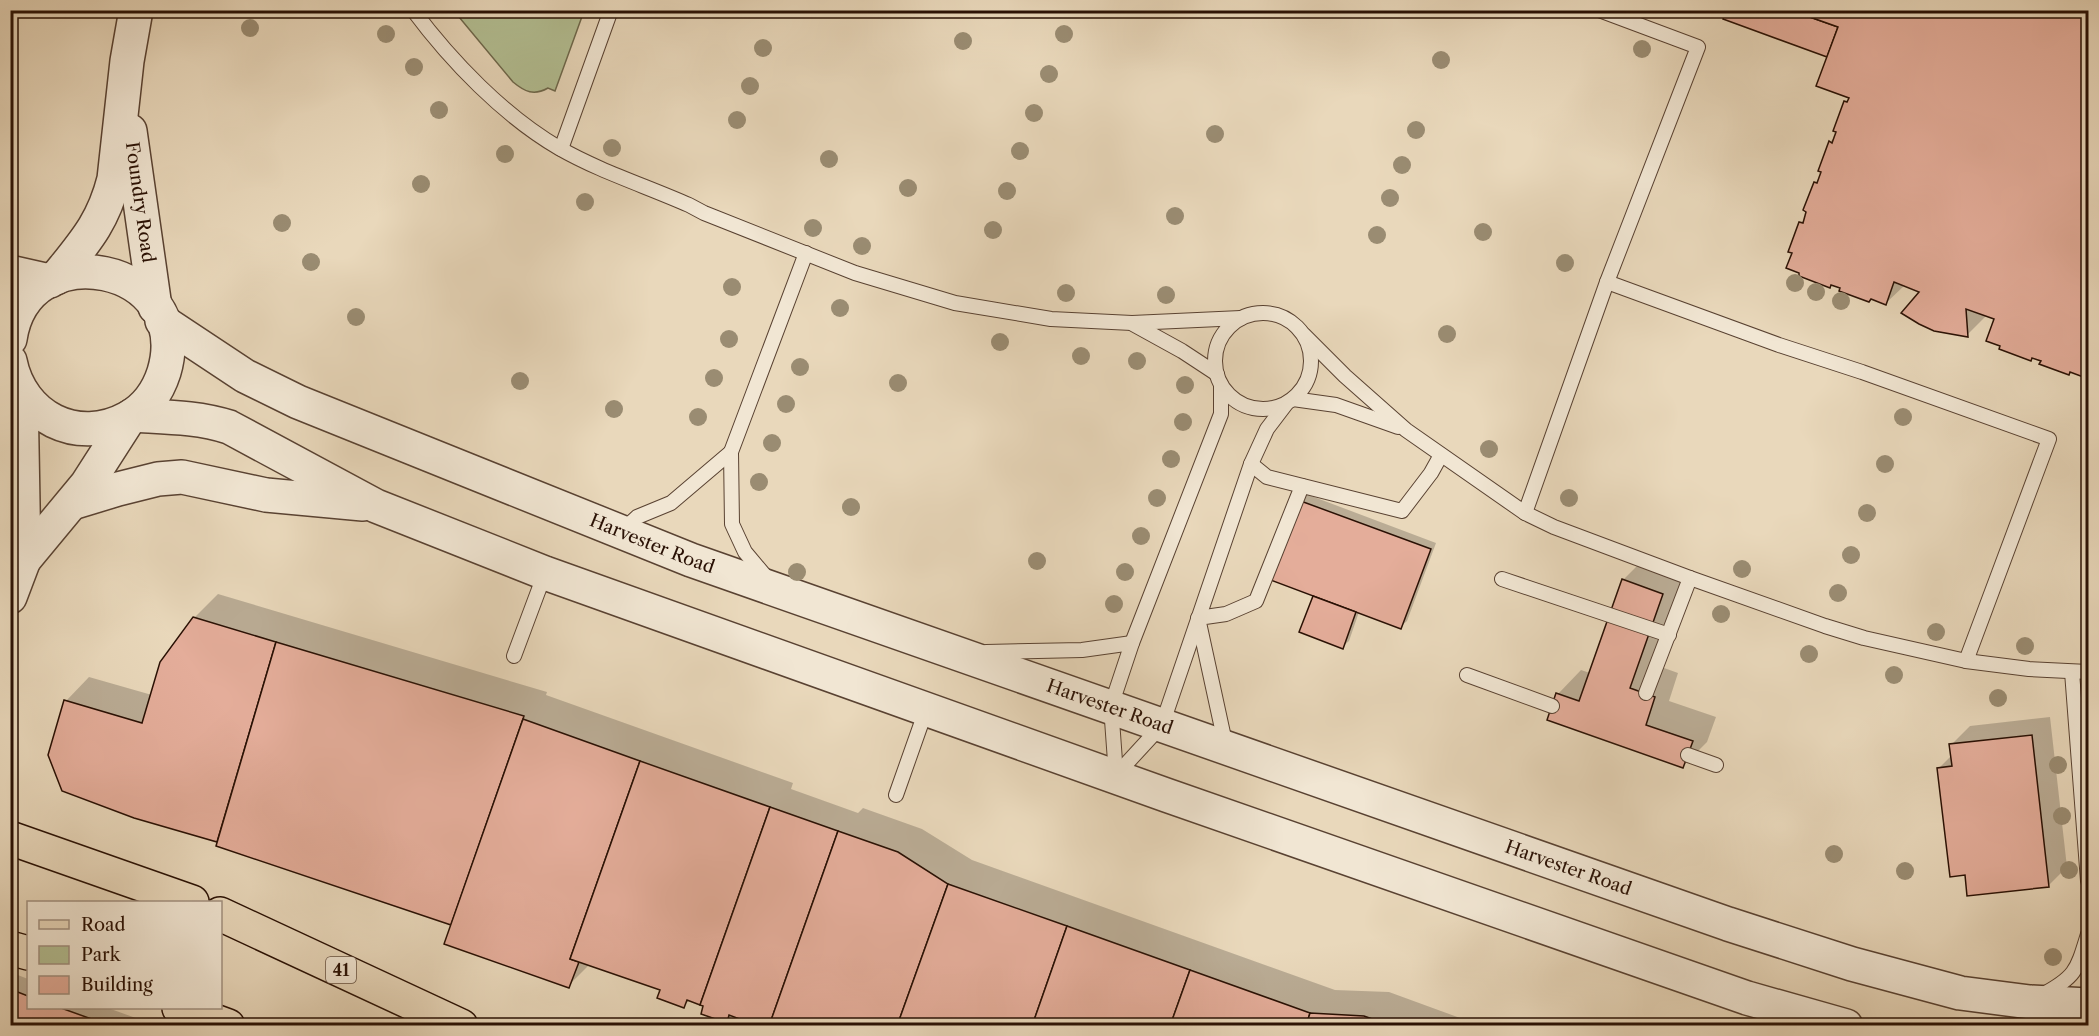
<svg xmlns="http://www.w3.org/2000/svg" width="2099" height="1036" font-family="'Libre Caslon Text',serif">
	<rect width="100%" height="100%" fill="#e9d8bb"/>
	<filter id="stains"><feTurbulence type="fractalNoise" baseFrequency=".00333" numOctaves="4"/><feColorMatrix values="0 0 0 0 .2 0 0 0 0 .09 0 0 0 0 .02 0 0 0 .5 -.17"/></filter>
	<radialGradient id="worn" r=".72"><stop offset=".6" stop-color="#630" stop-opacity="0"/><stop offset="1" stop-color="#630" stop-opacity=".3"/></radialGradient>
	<path fill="#b3bf93" stroke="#6e684c" stroke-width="1.5" d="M454 11H584L555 91 548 88C534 96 525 92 513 82Z"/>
	<g fill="#0003">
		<path d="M1727 10H2088V373L2086 376 2071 371 2069 373 2043 360 1996 318 1987 315 1967 335 1921 291 1905 285 1886 303 1842 287 1794 252 1801 223 1806 217 1815 183 1821 177 1830 142 1836 136 1845 102 1850 97 1831 50Z"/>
		<path d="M1306 494 1436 543 1407 621 1400 627 1359 612 1349 641 1342 647 1301 631 1315 595 1270 578Z"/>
		<path d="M1647 556 1686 570 1653 664 1678 673 1669 701 1716 717 1707 742 1683 766 1558 694 1581 670 1590 673 1623 580Z"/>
		<path d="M218 594 547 692 546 695 793 783 791 789 858 813 863 808 922 829 972 860 1335 990 1389 992 1482 1026H771L733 1015 726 1022 705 1005 690 1000 683 1006 662 989 590 964 568 986 453 924 219 841 135 816 66 701 89 677 152 695 194 618Z"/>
		<path d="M2050 717 2067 867 2049 885 1966 874 1939 768 1952 755 1951 745 1970 726Z"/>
		<path d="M10 972 28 979V1008H108L158 1026H28L10 1019Z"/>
	</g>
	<g fill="#e4ad9a" stroke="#291004" stroke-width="1.5">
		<path d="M1726 10H1790L1838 27 1827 57 1723 19Z"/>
		<path d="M1790 10H2088V371L2086 378 2070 372 2069 375 2039 364 2041 361 2032 358 2031 361 1999 349 2000 346 1986 341 1994 319 1966 309 1968 337 1934 331 1919 324 1901 313 1919 292 1894 282 1886 305 1871 299 1869 302 1839 291 1840 288 1831 285 1830 288 1799 276V273L1786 268 1792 253 1788 252 1799 222 1803 223 1806 212 1803 210 1814 182 1817 183 1821 172 1818 171 1829 141 1832 143 1836 132 1833 131 1844 101 1847 102 1849 98 1816 86 1838 27Z"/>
		<path d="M1298 500 1431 549 1401 629 1268 579Z"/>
		<path d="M1622 579 1663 594 1630 688 1655 697 1646 725 1693 741 1683 768 1547 720 1556 693 1579 701Z"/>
		<path d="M1313 596 1356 612 1343 649 1299 632Z"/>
		<path d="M193 617 276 642 217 842 134 818 62 791 48 755 64 700 142 723 160 662Z"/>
		<path d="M276 642 524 716 451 925 216 846Z"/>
		<path d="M523 719 640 761 570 959 579 962 569 988 444 944Z"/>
		<path d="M2032 735 2049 887 1967 896 1965 875 1950 877 1937 768 1952 766 1949 744Z"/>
		<path d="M640 761 770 807 700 1005 687 1000 684 1008 657 998 660 990 570 959Z"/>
		<path d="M770 807 838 831 769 1026H758L729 1015 727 1023 701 1014 703 1006 700 1005Z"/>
		<path d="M838 831 898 852 948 884 897 1026H769Z"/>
		<path d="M948 884 1067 926 1032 1026H897Z"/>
		<path d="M1067 926 1190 970 1170 1026H1032Z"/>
		<path d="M1190 970 1310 1013 1306 1026H1170Z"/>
		<path d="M10 989 28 996V1008H61L111 1026H24L10 1021Z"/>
		<path d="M1310 1013 1364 1016 1392 1026H1306Z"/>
	</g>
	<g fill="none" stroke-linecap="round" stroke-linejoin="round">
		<g stroke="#594232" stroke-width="16">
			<g id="service">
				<path d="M413 10C451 61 504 116 559 148 599 171 646 186 689 205L704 213 855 273 955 303 1051 319 1132 323 1241 318"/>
				<path d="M561 149 611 10"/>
				<path d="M1607 282 1779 345 1862 372 2049 439 1966 661"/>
				<circle cx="1263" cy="361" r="48"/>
				<path d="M1133 324 1182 351 1217 374"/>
				<path d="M1304 335 1345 376 1406 430 1525 513 1554 527 1690 578 1825 626 1864 638 1966 661 2029 669 2088 672"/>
				<path d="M1293 399 1336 405 1398 427"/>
				<path d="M1251 464 1267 477 1402 511 1431 473 1441 455"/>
				<path d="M1525 513 1607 282 1698 47 1599 10"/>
				<path d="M622 531 637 517 671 503 731 452"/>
				<path d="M766 577 745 552 732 524 731 452 806 253"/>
				<path d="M1502 579 1669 635"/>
				<path d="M986 652 1082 650 1132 643"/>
				<path d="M514 656 545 573"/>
				<path d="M2072 672 2088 881"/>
				<path d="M1467 675 1552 706"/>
				<path d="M1646 693 1690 578"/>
				<path d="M1226 747 1198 618 1226 614 1256 601 1302 486"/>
				<path d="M1688 755 1716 765"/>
				<path d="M1116 775 1162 725 1251 464 1267 429 1286 404"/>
				<path d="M1116 775 1111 706 1132 643 1221 414V385"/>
				<path d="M896 795 926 710"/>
				<path d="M2042 995C2076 977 2077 970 2088 934"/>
			</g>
		</g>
		<g stroke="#594232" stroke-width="36">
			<g id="tertiary">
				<path id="s1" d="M130 131 155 307"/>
				<path d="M10 272 50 281"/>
				<path d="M56 278C84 243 103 223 114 179L127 61 136 10"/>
				<path id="s2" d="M162 321 245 376 298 402 691 560 1728 924 1852 964 1960 993 2030 1002 2088 1005"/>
				<path d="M10 339C26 229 196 264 164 372 158 391 146 408 128 418 77 446 21 417 10 361"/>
				<path d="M133 415C165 417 198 417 229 427L376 506 545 573 1166 795 1747 998 1846 1026"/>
				<path d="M72 503 118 489 158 479 182 477 266 495 363 504"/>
				<path d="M24 560 87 484 130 417"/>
				<path d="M10 597 24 560 21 392"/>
			</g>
		</g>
		<g stroke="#291004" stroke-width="36">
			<g id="primary">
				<path d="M10 838 192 902"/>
				<path d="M220 914 461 1026"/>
				<path d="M10 948 28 953"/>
				<path d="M179 1008 228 1026"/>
			</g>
		</g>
		<use href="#service" stroke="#f1e6d3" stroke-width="14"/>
		<use href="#tertiary" stroke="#f1e6d3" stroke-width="33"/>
		<use href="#primary" stroke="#e9d8bb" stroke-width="33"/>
	</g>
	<g fill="#9a8c72">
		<circle cx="250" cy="28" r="9"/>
		<circle cx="386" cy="34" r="9"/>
		<circle cx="1064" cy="34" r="9"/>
		<circle cx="963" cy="41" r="9"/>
		<circle cx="763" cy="48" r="9"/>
		<circle cx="1642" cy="49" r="9"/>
		<circle cx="1441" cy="60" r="9"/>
		<circle cx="414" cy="67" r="9"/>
		<circle cx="1049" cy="74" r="9"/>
		<circle cx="750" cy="86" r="9"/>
		<circle cx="439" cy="110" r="9"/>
		<circle cx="1034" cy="113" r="9"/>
		<circle cx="737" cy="120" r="9"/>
		<circle cx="1416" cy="130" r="9"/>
		<circle cx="1215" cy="134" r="9"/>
		<circle cx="612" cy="148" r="9"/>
		<circle cx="1020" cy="151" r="9"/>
		<circle cx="505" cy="154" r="9"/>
		<circle cx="829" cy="159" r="9"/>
		<circle cx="1402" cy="165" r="9"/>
		<circle cx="421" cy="184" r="9"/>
		<circle cx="908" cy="188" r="9"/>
		<circle cx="1007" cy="191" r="9"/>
		<circle cx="1390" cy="198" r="9"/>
		<circle cx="585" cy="202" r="9"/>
		<circle cx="1175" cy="216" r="9"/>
		<circle cx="282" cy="223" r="9"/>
		<circle cx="813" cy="228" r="9"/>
		<circle cx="993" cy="230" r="9"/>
		<circle cx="1483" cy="232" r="9"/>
		<circle cx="1377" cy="235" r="9"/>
		<circle cx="862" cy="246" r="9"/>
		<circle cx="311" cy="262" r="9"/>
		<circle cx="1565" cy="263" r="9"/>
		<circle cx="1795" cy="283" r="9"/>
		<circle cx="732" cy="287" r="9"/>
		<circle cx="1816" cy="292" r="9"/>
		<circle cx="1066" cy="293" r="9"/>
		<circle cx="1166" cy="295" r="9"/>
		<circle cx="1841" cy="301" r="9"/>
		<circle cx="840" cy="308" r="9"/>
		<circle cx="356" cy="317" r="9"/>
		<circle cx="1447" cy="334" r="9"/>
		<circle cx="729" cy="339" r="9"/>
		<circle cx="1000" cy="342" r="9"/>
		<circle cx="1081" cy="356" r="9"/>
		<circle cx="1137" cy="361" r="9"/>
		<circle cx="800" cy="367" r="9"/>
		<circle cx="714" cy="378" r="9"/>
		<circle cx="520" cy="381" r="9"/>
		<circle cx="898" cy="383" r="9"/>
		<circle cx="1185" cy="385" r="9"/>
		<circle cx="786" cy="404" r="9"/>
		<circle cx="614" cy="409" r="9"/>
		<circle cx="698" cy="417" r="9"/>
		<circle cx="1903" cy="417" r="9"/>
		<circle cx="1183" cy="422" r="9"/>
		<circle cx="772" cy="443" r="9"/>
		<circle cx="1489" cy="449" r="9"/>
		<circle cx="1171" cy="459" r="9"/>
		<circle cx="1885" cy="464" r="9"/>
		<circle cx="759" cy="482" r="9"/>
		<circle cx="1157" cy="498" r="9"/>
		<circle cx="1569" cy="498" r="9"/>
		<circle cx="851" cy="507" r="9"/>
		<circle cx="1867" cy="513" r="9"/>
		<circle cx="1141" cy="536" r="9"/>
		<circle cx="1851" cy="555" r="9"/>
		<circle cx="1037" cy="561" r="9"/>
		<circle cx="1742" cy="569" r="9"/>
		<circle cx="797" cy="572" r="9"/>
		<circle cx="1125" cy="572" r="9"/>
		<circle cx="1838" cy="593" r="9"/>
		<circle cx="1114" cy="604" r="9"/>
		<circle cx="1721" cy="614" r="9"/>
		<circle cx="1936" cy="632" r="9"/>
		<circle cx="2025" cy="646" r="9"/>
		<circle cx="1809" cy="654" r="9"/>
		<circle cx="1894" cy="675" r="9"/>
		<circle cx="1998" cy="698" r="9"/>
		<circle cx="2058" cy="765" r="9"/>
		<circle cx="2062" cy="816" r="9"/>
		<circle cx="1834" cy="854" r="9"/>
		<circle cx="2069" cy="870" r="9"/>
		<circle cx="1905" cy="871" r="9"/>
		<circle cx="2053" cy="957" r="9"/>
	</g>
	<g text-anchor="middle" stroke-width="5" stroke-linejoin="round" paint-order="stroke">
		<rect fill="#f1e6d3" stroke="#655042" stroke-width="1.5" x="326" y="957" width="30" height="26" rx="4.5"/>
		<g font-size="16" font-weight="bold" fill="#291004">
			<text x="341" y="976">41</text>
		</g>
		<g font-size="18" fill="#291004" stroke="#f1e6d3">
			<text dy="6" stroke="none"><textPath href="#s1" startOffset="72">Foundry Road</textPath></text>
			<text dy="6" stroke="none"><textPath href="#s2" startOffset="540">Harvester Road</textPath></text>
			<text dy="6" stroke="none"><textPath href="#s2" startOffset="1026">Harvester Road</textPath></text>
			<text dy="6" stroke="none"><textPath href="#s2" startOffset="1512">Harvester Road</textPath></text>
		</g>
	</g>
	<rect width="2099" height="1036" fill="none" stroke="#e9d8bb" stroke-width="36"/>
	<rect x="12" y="12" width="2075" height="1012" fill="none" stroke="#291004" stroke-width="3"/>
	<rect x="18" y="18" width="2063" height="1000" fill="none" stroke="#291004" stroke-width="1.5"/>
	<rect x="27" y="901" width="195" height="108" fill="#f1e6d3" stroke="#a19080" stroke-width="1.5"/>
	<rect x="39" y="920" width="30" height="9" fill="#e9d8bb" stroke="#a19080" stroke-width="1.5"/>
	<text x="81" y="931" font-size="18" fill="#291004">Road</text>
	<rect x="39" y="946" width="30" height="18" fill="#b3bf93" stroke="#a19080" stroke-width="1.5"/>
	<text x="81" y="961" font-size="18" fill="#291004">Park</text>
	<rect x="39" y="976" width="30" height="18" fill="#e4ad9a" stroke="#a19080" stroke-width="1.5"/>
	<text x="81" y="991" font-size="18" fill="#291004">Building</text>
	<rect width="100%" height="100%" filter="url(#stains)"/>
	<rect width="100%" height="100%" fill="url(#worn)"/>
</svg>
